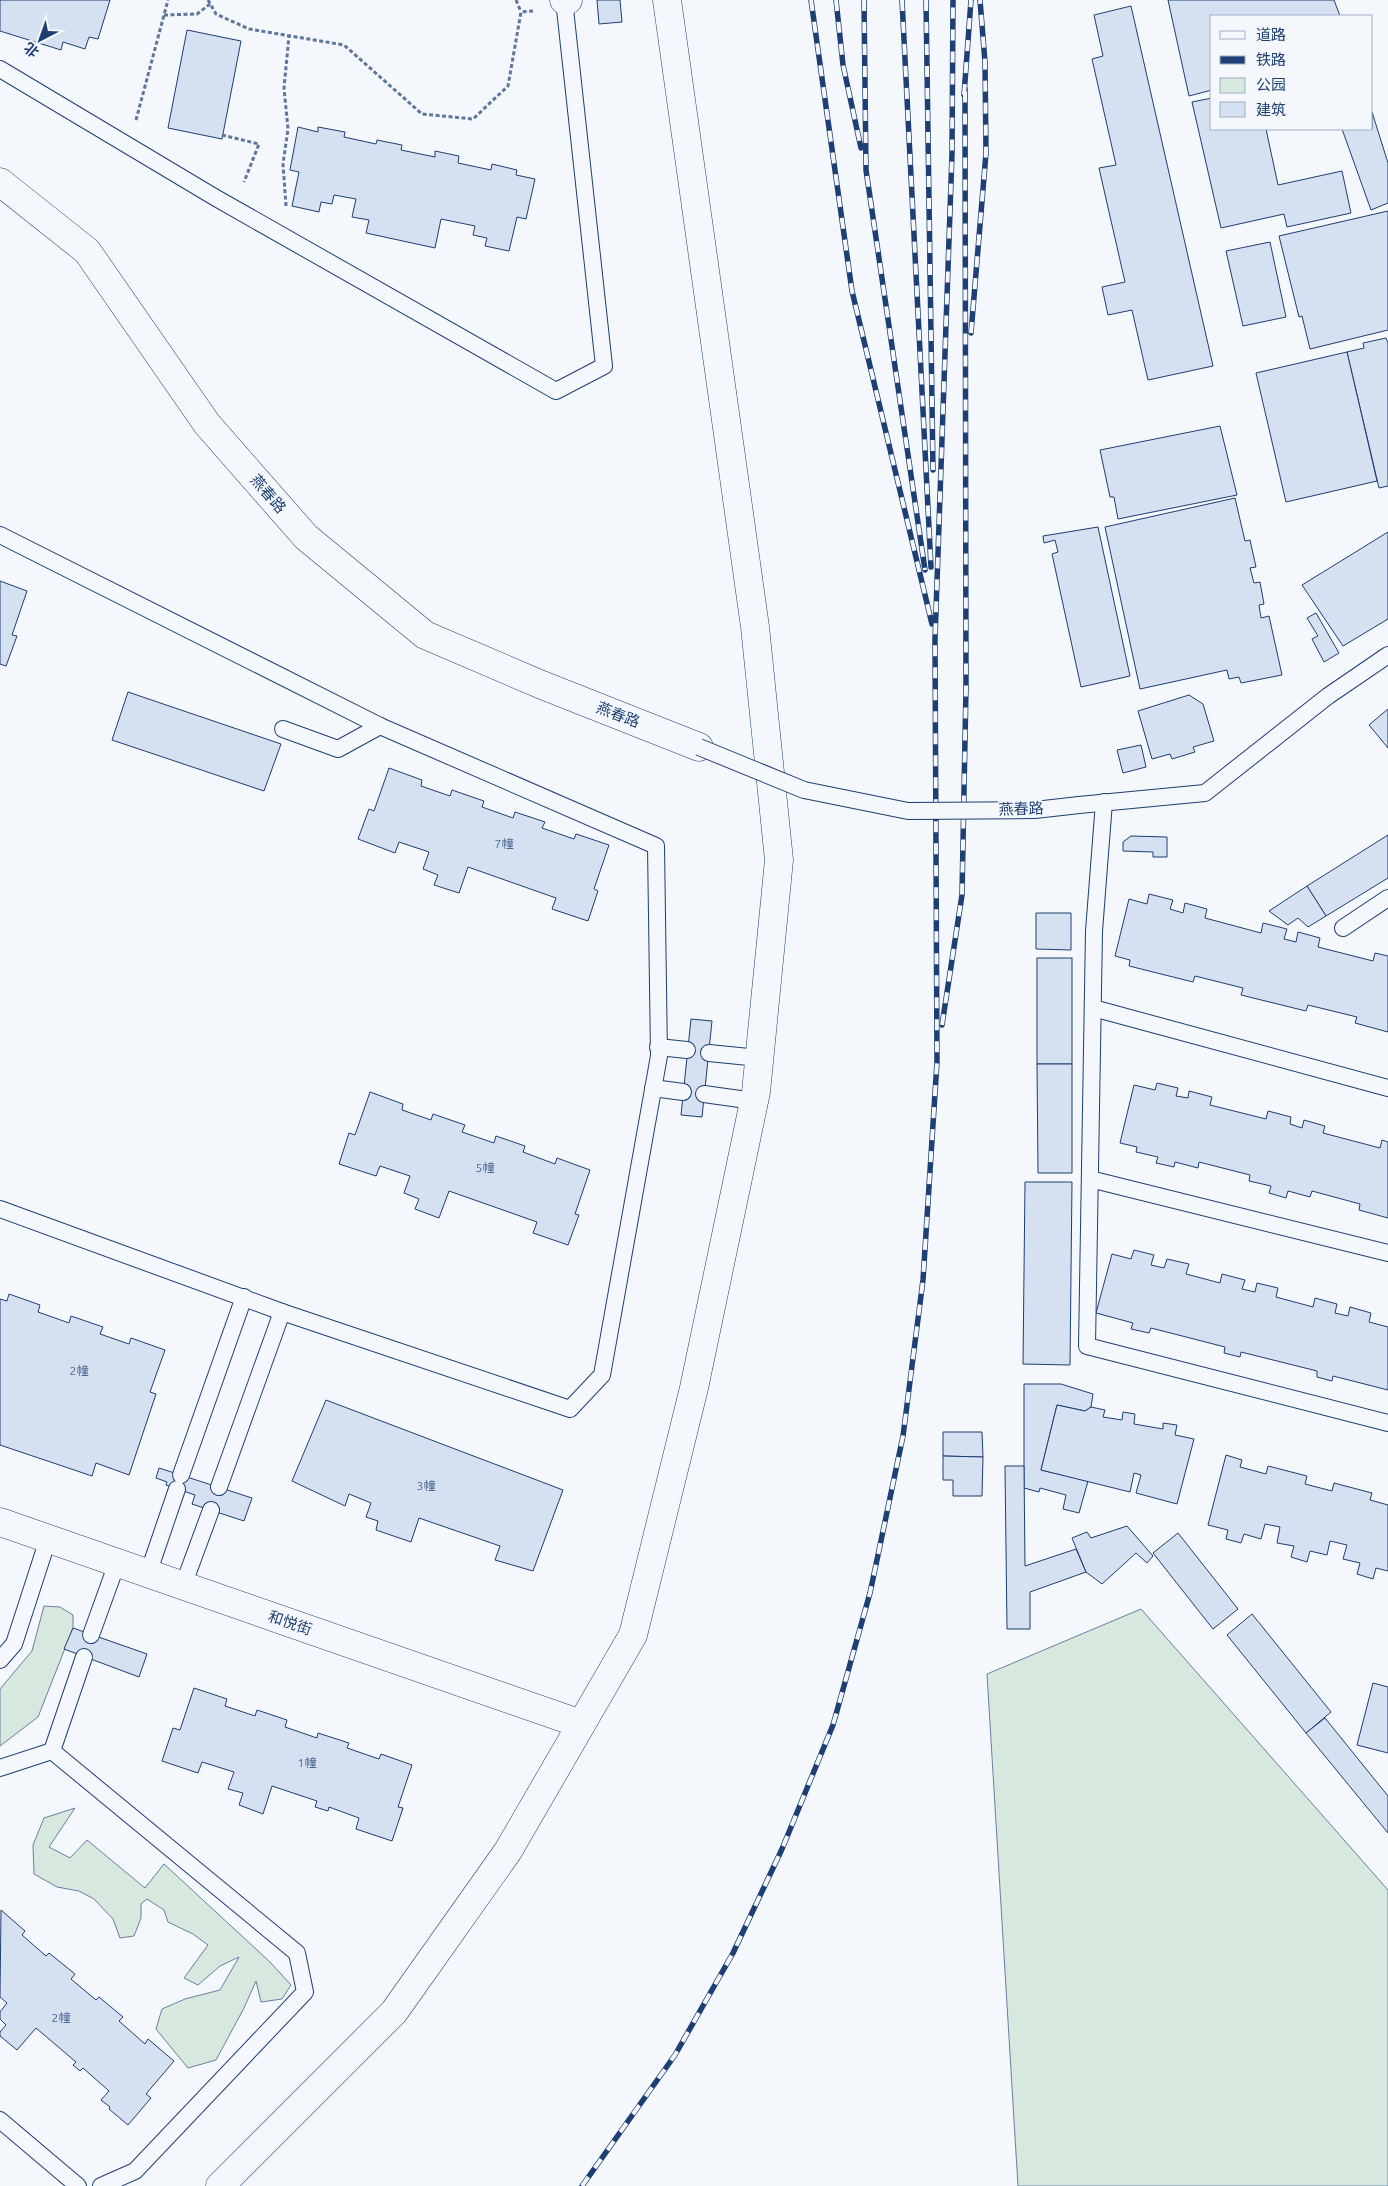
<svg xmlns="http://www.w3.org/2000/svg" width="1388" height="2186" font-family="Ubuntu,'Noto Sans SC',sans-serif">
	<rect width="100%" height="100%" fill="#f4f7fb"/>
	<g fill="#d7e8df" stroke="#687fa3">
		<path d="M44 1606 60 1607 73 1615V1628L38 1717 0 1746V1689L32 1651Z"/>
		<path d="M1141 1609 1388 1890V2186H1018L987 1674Z"/>
		<path d="M75 1808 49 1847 70 1858 87 1840 145 1888 164 1864 270 1962 291 1985 282 1999 261 2002 256 1981 244 2008 216 2060 188 2068 156 2029 162 2009 185 1999 220 1990 239 1957 220 1966 198 1985 184 1978 208 1945 193 1934 168 1922 164 1910 147 1899 141 1904V1918L134 1936 120 1938 113 1919 94 1899 79 1891 57 1887 34 1874 33 1845 44 1818Z"/>
	</g>
	<g fill="#d5e0f0" stroke="#1d3f73">
		<path d="M0 0H110L98 39 89 37 85 49 63 42 61 50 0 31Z"/>
		<path d="M597 0H620L622 22 599 24Z"/>
		<path d="M1168 0H1334L1340 16H1212V90L1189 96Z"/>
		<path d="M1131 6 1213 366 1148 380 1132 310 1108 315 1102 287 1125 282 1099 168 1116 165 1092 59 1103 56 1094 15Z"/>
		<path d="M187 30 241 41 222 139 168 128Z"/>
		<path d="M1212 98V129H1266L1278 185 1342 171 1351 213 1287 227 1284 214 1221 228 1192 102Z"/>
		<path d="M1372 112 1388 163V203L1371 210 1342 129H1372Z"/>
		<path d="M298 127 318 132V127L345 132 344 137 376 144 377 140 402 145 401 150 435 157V151L459 156 458 163 491 170 492 164 517 170 516 175 535 179 526 219 517 217 509 251 485 246 487 238 473 235 475 226 441 219 435 248 366 233 369 220 352 217 356 199 334 195 332 204 321 202 319 212 292 206 299 172 290 170Z"/>
		<path d="M1388 211V330L1310 349 1302 316 1299 317 1279 236Z"/>
		<path d="M1270 242 1286 317 1243 326 1226 251Z"/>
		<path d="M1386 338 1388 343V486L1379 488 1347 352 1364 348 1363 343Z"/>
		<path d="M1347 352 1377 481 1286 502 1256 373Z"/>
		<path d="M1220 426 1237 495 1118 519 1114 497H1110L1100 450Z"/>
		<path d="M1235 498 1245 541 1250 540 1256 567 1250 568 1254 583 1260 582 1264 604 1259 605 1261 618 1269 616 1282 675 1241 683 1239 677 1229 679 1227 670 1140 689 1105 527Z"/>
		<path d="M1098 527 1130 676 1081 687 1052 554 1058 552 1055 540 1044 543 1043 536Z"/>
		<path d="M1388 532V619L1343 646 1302 585Z"/>
		<path d="M0 581 27 591 12 635 17 636 6 666 0 664Z"/>
		<path d="M1316 613 1339 653 1324 662 1312 639 1318 636 1307 618Z"/>
		<path d="M128 692 281 744 264 791 112 740Z"/>
		<path d="M1189 695 1203 704 1214 741 1193 747 1195 752 1172 759 1170 754 1152 759 1138 711Z"/>
		<path d="M1388 709V748L1369 725Z"/>
		<path d="M1141 745 1146 767 1123 773 1117 750Z"/>
		<path d="M389 768 422 780 421 786 450 796 452 790 484 801 482 807 513 818 515 812 545 822 542 828 574 839 576 834 609 845 594 889 598 891 588 921 552 909 556 898 468 867 459 893 434 885 438 875 423 869 429 852 399 842 395 853 358 839 369 809 374 811Z"/>
		<path d="M1388 835V878L1326 916 1307 886Z"/>
		<path d="M1131 836 1167 837V857H1153V852L1123 851V842Z"/>
		<path d="M1307 886 1326 916 1308 927 1298 918 1288 925 1269 911Z"/>
		<path d="M1149 894 1173 900 1170 909 1183 913 1185 903 1207 909 1205 918 1261 933 1263 923 1287 929 1284 939 1296 942 1298 932 1320 938 1318 947 1373 961 1375 953 1388 956V1032L1355 1023 1357 1017 1308 1005 1306 1011 1241 995 1243 988 1195 976 1193 982 1129 966 1130 960 1115 956 1129 899 1147 904Z"/>
		<path d="M1036 913H1071V950L1036 949Z"/>
		<rect x="1037" y="958" width="35" height="106"/>
		<path d="M691 1019 712 1021 702 1117 681 1115Z"/>
		<path d="M1037 1064H1072V1173H1038Z"/>
		<path d="M1157 1083 1178 1088 1176 1096 1188 1098 1189 1091 1212 1097 1210 1105 1266 1119 1268 1111 1291 1117 1290 1124 1302 1128 1304 1120 1325 1126 1323 1133 1380 1148 1382 1140 1388 1142V1218L1359 1210 1360 1204 1312 1191 1310 1197 1288 1191 1286 1198 1269 1193 1271 1186 1249 1181 1250 1175 1199 1162 1198 1168 1175 1162 1174 1167 1156 1163 1158 1157 1136 1152 1137 1147 1120 1143 1134 1085 1155 1090Z"/>
		<path d="M370 1092 403 1104 402 1110 431 1120 433 1114 465 1125 462 1132 494 1143 496 1136 525 1146 523 1152 555 1164 557 1158 590 1170 575 1214 579 1215 568 1245 533 1233 537 1222 449 1191 439 1218 415 1209 419 1199 404 1193 410 1176 380 1166 376 1176 339 1164 349 1133 355 1135Z"/>
		<path d="M1025 1182H1072L1070 1365 1023 1364Z"/>
		<path d="M1134 1250 1154 1255 1151 1265 1164 1268 1167 1259 1189 1264 1186 1274 1220 1283 1222 1274 1245 1280 1242 1289 1255 1292 1257 1283 1278 1288 1276 1297 1313 1307 1315 1298 1337 1304 1335 1313 1348 1316 1350 1307 1371 1313 1369 1322 1388 1327V1390L1333 1376 1332 1381 1317 1377V1371L1241 1352 1240 1357 1224 1353 1225 1347 1151 1328 1149 1333 1131 1329 1133 1323 1096 1313 1112 1254 1131 1259Z"/>
		<path d="M9 1294 40 1305 38 1312 69 1323 71 1316 103 1327 100 1334 129 1344 131 1338 165 1350 150 1392 156 1394 129 1475 96 1463 92 1476 0 1445V1299L7 1301Z"/>
		<path d="M1024 1384H1061L1093 1394 1091 1407 1085 1411 1057 1405 1041 1470 1088 1481 1079 1513 1063 1509 1066 1495 1040 1488 1039 1492 1024 1488Z"/>
		<path d="M326 1400 563 1490 533 1571 495 1560 500 1546 419 1518 411 1542 376 1530 378 1521 366 1517 371 1503 349 1494 345 1506 292 1481Z"/>
		<path d="M1057 1405 1085 1411 1091 1407 1105 1410 1103 1417 1122 1420 1123 1412 1135 1414 1134 1424 1163 1429V1423L1177 1425 1175 1435 1194 1439 1177 1504 1136 1493 1141 1475 1134 1473 1130 1492 1041 1470Z"/>
		<path d="M943 1432H982L983 1457 943 1456Z"/>
		<path d="M1226 1455 1242 1460 1240 1467 1266 1474 1268 1466 1307 1476 1305 1484 1332 1491 1334 1483 1372 1493 1370 1500 1388 1505V1571L1376 1568 1373 1579 1357 1574 1360 1563 1343 1559 1347 1545 1330 1541 1327 1555 1310 1551 1307 1562 1291 1557 1294 1546 1277 1543 1280 1527 1265 1524 1261 1539 1244 1534 1241 1543 1226 1539 1228 1530 1208 1525Z"/>
		<path d="M943 1456 983 1457 982 1496H953V1480H943Z"/>
		<path d="M1005 1466H1024L1025 1566 1076 1549 1086 1572 1030 1592V1629H1007Z"/>
		<path d="M159 1468 252 1498 244 1521 192 1504 195 1495 166 1485 167 1482 156 1478Z"/>
		<path d="M1127 1526 1153 1556 1147 1563 1136 1553 1102 1584 1086 1572 1072 1538 1087 1532 1091 1538Z"/>
		<path d="M1178 1533 1238 1609 1213 1629 1153 1553Z"/>
		<path d="M1252 1614 1331 1712 1306 1733 1227 1635Z"/>
		<path d="M73 1628 147 1654 139 1677 64 1649Z"/>
		<path d="M1373 1683 1388 1687V1753L1357 1745Z"/>
		<path d="M194 1688 227 1699 225 1706 255 1716 257 1710 287 1720 285 1727 317 1738 318 1733 349 1743 347 1748 379 1759 381 1754 412 1765 398 1807 403 1808 392 1841 356 1829 359 1818 329 1807 328 1811 315 1807 317 1801 272 1786 263 1814 239 1805 243 1793 228 1789 234 1772 202 1762 198 1773 162 1761 173 1728 180 1730Z"/>
		<path d="M1325 1718 1388 1796V1833L1306 1733Z"/>
		<path d="M1 1910 25 1931 22 1935 46 1956 49 1953 75 1974 71 1979 96 2000 99 1997 123 2017 119 2021 145 2044 148 2039 174 2061 146 2094 151 2098 128 2125 109 2109 110 2107 101 2100 109 2091 83 2068 80 2071 73 2065 76 2062 36 2028 17 2050 0 2036V2032L6 2025 0 2019V2012L7 2003 0 1997Z"/>
	</g>
	<g fill="none" stroke-linecap="round" stroke-linejoin="round">
		<g stroke="#1d3f73" stroke-width="18">
			<g id="service">
				<path d="M0 69 216 198 556 391 604 366 564 0"/>
				<path d="M0 535 380 726 656 846 659 1056 602 1375 570 1409 282 1312 0 1209"/>
				<path d="M283 729 338 749 380 726"/>
				<path d="M1104 802 1094 931 1087 1346 1388 1423"/>
				<path d="M1079 805 1205 793 1328 696 1388 655"/>
				<path d="M1343 928 1388 898"/>
				<path d="M1093 1008 1388 1088"/>
				<path d="M658 1047 687 1050"/>
				<path d="M709 1053 759 1058"/>
				<path d="M653 1088 683 1092"/>
				<path d="M704 1094 754 1101"/>
				<path d="M1090 1179 1388 1253"/>
				<path d="M181 1475 244 1297"/>
				<path d="M219 1487 282 1312"/>
				<path d="M148 1574 177 1489"/>
				<path d="M183 1586 211 1510"/>
				<path d="M91 1635 117 1563"/>
				<path d="M0 1660 14 1644 48 1539"/>
				<path d="M52 1751 297 1953 305 1992 135 2171 101 2186"/>
				<path d="M52 1751 84 1657"/>
				<path d="M0 1768 52 1751"/>
				<path d="M0 2120 78 2186"/>
			</g>
		</g>
		<g stroke="#1d3f73" stroke-width="29">
			<g id="minor">
				<path d="M564 0H568"/>
				<path d="M0 182 87 251 207 424 306 537 425 635 542 685 699 747"/>
				<path d="M0 1522 581 1724"/>
				<path d="M220 2186 394 2012 508 1851 633 1635 694 1388 756 1092 779 860 755 627 667 0"/>
			</g>
		</g>
		<g stroke="#5e769c" stroke-width="3" stroke-dasharray="4 2.5" stroke-linecap="butt">
			<path d="M208 0 216 14 249 29 344 45 422 114 473 119 508 86 521 12 533 11"/>
			<path d="M516 0 521 12"/>
			<path d="M164 15 197 14 210 4"/>
			<path d="M136 120 168 0"/>
			<path d="M222 135 259 144 244 182"/>
			<path d="M286 206 283 164 288 129 284 88 289 36"/>
		</g>
		<use href="#service" stroke="#f4f7fb" stroke-width="16"/>
		<use href="#minor" stroke="#f4f7fb" stroke-width="28"/>
		<g stroke="#1d3f73" stroke-width="5.5">
			<g id="rail">
				<path d="M811 0 852 291 932 624"/>
				<path d="M836 0 843 65 861 148"/>
				<path d="M864 0 866 170 925 570"/>
				<path d="M902 0 931 567"/>
				<path d="M926 0 933 470"/>
				<path d="M964 95 971 0"/>
				<path d="M971 333 986 153 985 62 980 0"/>
				<path d="M942 1025 962 895 966 688 965 89"/>
				<path d="M582 2186 675 2055 733 1953 782 1849 833 1725 870 1593 903 1436 923 1280 937 1062 935 639 952 154 953 0"/>
			</g>
		</g>
		<use href="#rail" stroke="#f4f7fb" stroke-width="4" stroke-dasharray="11" stroke-linecap="butt"/>
		<g stroke="#1d3f73" stroke-width="18" stroke-linecap="butt">
			<path id="service-bridge" d="M699 747 804 790 908 811 1035 810 1079 805"/>
		</g>
		<use href="#service-bridge" stroke="#f4f7fb" stroke-width="16"/>
	</g>
	<g text-anchor="middle" stroke-width="4" stroke-linejoin="round" paint-order="stroke">
		<g font-size="12" fill="#4b6792">
			<text x="504" y="848">7幢</text>
			<text x="485" y="1172">5幢</text>
			<text x="79" y="1375">2幢</text>
			<text x="426" y="1490">3幢</text>
			<text x="307" y="1767">1幢</text>
			<text x="61" y="2022">2幢</text>
		</g>
		<g font-size="15" fill="#1d3f73" stroke="#f4f7fb">
			<text transform="translate(268 494) rotate(49)" y="5">燕春路</text>
			<text transform="translate(618 715) rotate(21)" y="5">燕春路</text>
			<text transform="translate(1021 809) rotate(-2)" y="5">燕春路</text>
			<text transform="translate(290 1623) rotate(19)" y="5">和悦街</text>
		</g>
	</g>
	<rect x="1210" y="15" width="162" height="115" fill="#f4f7fb" stroke="#9eadc5"/>
	<rect x="1220" y="31" width="25" height="8" fill="#f4f7fb" stroke="#9eadc5"/>
	<text x="1256" y="40" font-size="15" fill="#1d3f73">道路</text>
	<rect x="1220" y="56" width="25" height="8" fill="#1d3f73" stroke="#9eadc5"/>
	<text x="1256" y="65" font-size="15" fill="#1d3f73">铁路</text>
	<rect x="1220" y="78" width="25" height="15" fill="#d7e8df" stroke="#9eadc5"/>
	<text x="1256" y="90" font-size="15" fill="#1d3f73">公园</text>
	<rect x="1220" y="102" width="25" height="15" fill="#d5e0f0" stroke="#9eadc5"/>
	<text x="1256" y="115" font-size="15" fill="#1d3f73">建筑</text>
	<g transform="translate(40 40) rotate(221)" stroke="#f4f7fb" stroke-width="4" paint-order="stroke">
	<path d="M0-4L9 19L0 12L-9 19Z" fill="#1d3f73"/>
	<text y="-8" font-size="14" font-weight="bold" text-anchor="middle" fill="#1d3f73">北</text>
	</g>
</svg>
